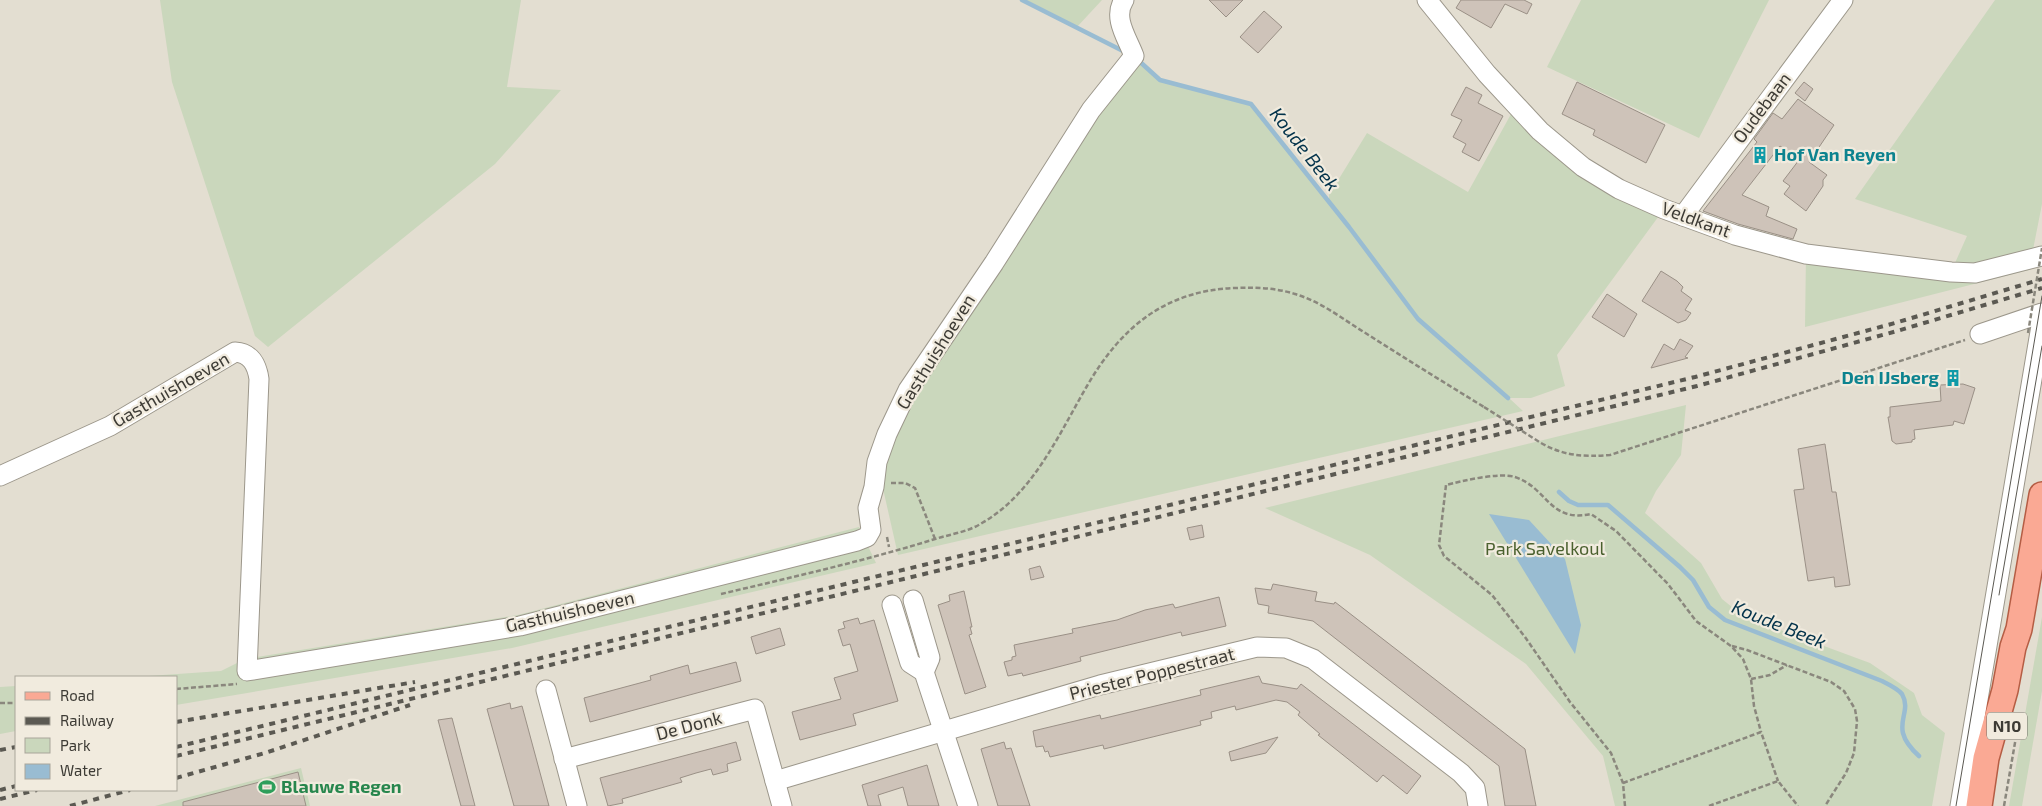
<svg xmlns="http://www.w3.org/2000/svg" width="2042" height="806" font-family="'Exo 2',sans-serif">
	<rect width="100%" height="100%" fill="#e3ded1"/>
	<g fill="#cad7bc">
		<path d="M160 0H521L507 87 561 90 495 164 268 347 255 336 172 82Z"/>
		<path d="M1022 0H1102L1076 28Z"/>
		<path d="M1581 0H1769L1699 138 1547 67Z"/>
		<path d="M1995 0H2042V204L2029 270 1805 327 1806 254 1951 272 1967 236 1855 199Z"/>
		<path d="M1134 56 1160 80 1251 104 1329 201V195L1367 133 1468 192 1516 105 1540 131 1664 209 1557 355 1565 386 1531 398H1509L1523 411 898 555 877 462 882 446Z"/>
		<path d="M1686 405 1681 455 1656 491 1645 513 1701 563 1722 599 1743 616 1870 663 1914 693 1922 715 1945 733 1932 806H1615L1603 756 1526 664 1370 555 1265 508Z"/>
		<path d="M859 527 876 563 512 648 176 705V677H134L221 671 245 659 518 615Z"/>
		<path d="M2042 617V691L2022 806H2009Z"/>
		<path d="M16 686V731L0 734V687Z"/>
		<path d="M301 768 310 806H155Z"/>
	</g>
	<path fill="#99bcd2" d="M1489 514 1529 520 1565 559 1581 625 1575 654Z"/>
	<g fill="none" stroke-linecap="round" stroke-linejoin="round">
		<g stroke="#99bcd2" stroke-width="4.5">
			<path d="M1022 0 1125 52"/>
			<path d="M1138 60 1160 80 1251 104 1349 227 1418 319 1508 398"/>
			<path d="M1559 492 1569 501 1578 505H1608L1680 567 1693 580 1709 607 1725 620 1882 681C1888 684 1898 689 1902 694 1914 715 1886 726 1919 756"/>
		</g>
	</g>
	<g fill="#cec3b9" stroke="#9a9086">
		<path d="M1209 0H1243L1226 17Z"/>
		<path d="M1461 0H1524L1532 4 1527 14 1505 4 1491 28 1456 8Z"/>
		<path d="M1264 11 1282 27 1258 53 1240 37Z"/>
		<path d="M1577 82 1665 125 1646 163 1593 135 1595 130 1562 114Z"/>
		<path d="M1804 82 1813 89 1805 101 1795 93Z"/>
		<path d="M1466 87 1482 95 1478 103 1503 116 1479 161 1462 152 1466 144 1453 137 1462 120 1451 115Z"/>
		<path d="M1798 99 1834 125 1809 162 1827 175 1823 180V186L1806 211 1784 194 1790 186 1783 181 1799 160 1780 146 1742 195 1769 207 1766 216 1797 229 1793 239 1738 224 1703 211 1757 142 1754 139 1773 113 1782 119Z"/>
		<path d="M1661 271 1677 281 1683 287 1681 291 1692 299 1685 310 1691 313 1686 320 1678 323 1642 301Z"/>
		<path d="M1607 294 1637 314 1624 337 1592 317Z"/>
		<path d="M1680 339 1693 346 1685 357 1688 358 1651 368 1664 344 1674 350Z"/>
		<path d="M1963 384 1975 388 1964 424 1954 421 1953 425 1914 430 1915 439 1912 440V442L1896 444 1892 441 1888 417H1890V407L1941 401 1940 385Z"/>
		<path d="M1825 444 1832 492H1836L1850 585 1835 587 1834 577 1808 581 1794 490 1804 489 1798 449Z"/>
		<path d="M1202 525 1204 537 1190 540 1187 528Z"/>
		<path d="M1040 566 1044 577 1031 580 1029 569Z"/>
		<path d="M1273 584 1317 592 1315 601 1334 604 1335 602 1525 749 1536 806H1505L1499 766 1313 621 1268 613 1269 606 1258 604 1255 588 1271 590Z"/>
		<path d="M964 591 972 627H970L972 634 969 635 986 687 965 694 938 605 950 601 949 595Z"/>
		<path d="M1219 597 1226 626 1182 636 1181 632 1080 657 1081 661 1023 676 1022 673 1008 676 1004 662 1012 660V657L1016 656 1014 645 1073 633 1072 629 1117 620 1145 610 1173 604 1175 608Z"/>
		<path d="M858 618 860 624 874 620 898 701 853 714 856 725 800 740 792 712 841 699 834 678 858 671 850 644 843 646 838 630 845 628 843 622Z"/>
		<path d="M780 628 785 645 756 654 751 637Z"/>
		<path d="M736 662 741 681 590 722 584 698 651 680 650 676 688 665 690 674Z"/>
		<path d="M1259 676 1262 683 1297 689 1301 684 1421 776 1407 794 1383 775 1377 782 1318 735 1320 734 1298 715 1300 712 1287 702 1276 700 1236 710 1235 706 1211 712 1212 718 1200 721 1201 725 1104 749 1103 745 1050 757 1048 751 1045 752 1043 746 1036 747 1033 731 1100 715 1101 719 1201 695 1200 690Z"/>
		<path d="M510 703 511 709 522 706 549 806H514L487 709Z"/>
		<path d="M452 718 475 806H461L438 720Z"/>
		<path d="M1278 737 1266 753 1231 761 1229 752Z"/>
		<path d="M736 742 741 760 727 764 728 771 713 775 711 769 696 773 680 778 682 782 622 799 623 803 608 806 600 778Z"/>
		<path d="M1004 742 1006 749 1011 748 1030 806H998L981 749Z"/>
		<path d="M927 765 939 806H908L903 787 878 795 881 806H868L862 785Z"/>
		<path d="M298 772 306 806H183V802Z"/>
	</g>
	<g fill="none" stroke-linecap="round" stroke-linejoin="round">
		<g stroke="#9c978b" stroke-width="21">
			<g id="minor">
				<path d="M1427 0 1487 74 1540 131 1583 167 1619 189 1664 209 1735 235 1806 254 1951 272 1975 273 2042 256"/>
				<path d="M1683 216 1843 0"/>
				<path d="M1980 334 2042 313"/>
				<path d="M0 476 110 426 235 352C251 353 257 365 259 379L247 671 520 626 857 541 867 537 871 530 868 508 874 487 877 462 887 434 908 390 994 263 1091 110 1134 56C1128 39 1112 18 1124 0"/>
				<path d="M913 600 930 658 924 672"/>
				<path d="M892 605 910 663 924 672 968 806"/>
				<path d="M546 690 577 806"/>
				<path d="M564 759 755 709 782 806"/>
				<path d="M775 781 1100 685 1257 647 1286 648 1313 659 1461 773 1475 788 1478 806"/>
				<path d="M1960 806 2042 320"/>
			</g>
		</g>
		<g stroke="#b55d44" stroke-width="28">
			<path id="major" d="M1979 806 1986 758 2005 690 2013 647 2019 629 2042 495"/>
		</g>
		<g stroke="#8a877d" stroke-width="2.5" stroke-dasharray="5 2.5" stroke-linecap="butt">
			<path d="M1541 443C1564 456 1583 457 1610 455L1965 340"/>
			<path d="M891 483H905L915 488 935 539"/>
			<path d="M887 537 889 547"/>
			<path d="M721 594C793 577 864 561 935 539 951 534 968 532 982 523 1033 494 1059 434 1087 386 1121 327 1166 290 1236 288 1256 287 1276 288 1295 294 1322 302 1344 320 1367 334 1406 359 1445 383 1484 407"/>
			<path d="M1732 646 1747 650 1831 682 1844 691 1855 709 1857 721 1854 753 1846 773 1825 806"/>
			<path d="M1751 679 1770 675 1787 665"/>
			<path d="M176 689 237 684"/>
			<path d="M0 703H16"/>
			<path d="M1623 783 1761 732 1778 781"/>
			<path d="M1625 806 1623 783 1611 753 1570 702 1525 637 1492 595 1444 556 1439 545 1446 485C1462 481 1499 472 1515 477 1548 488 1549 523 1591 514L1616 531 1668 584 1696 621 1731 646 1743 659 1751 679 1754 706 1761 732"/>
			<path d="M1709 806 1778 781 1798 806"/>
			<path d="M2004 806 2020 714"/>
		</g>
		<use href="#minor" stroke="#fff" stroke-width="19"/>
		<use href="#major" stroke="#faa994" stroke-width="25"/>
		<g stroke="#5b5952" stroke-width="1">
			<path d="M1999 595 2042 346"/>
			<path d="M1956 806 2042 296"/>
		</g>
		<g stroke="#5b5952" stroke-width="4" stroke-dasharray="6 6" stroke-linecap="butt">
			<path d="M176 722 415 682"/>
			<path d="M176 747 1695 377 1895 323 2042 279"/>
			<path d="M0 750 16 747"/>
			<path d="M176 756 1697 386 1897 331 2042 288"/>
			<path d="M176 778 265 753 410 705"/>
			<path d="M0 790 16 786"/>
			<path d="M0 799 37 790"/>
			<path d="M70 806 130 790"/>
		</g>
		<g stroke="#8a877d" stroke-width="2.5" stroke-dasharray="5 2.5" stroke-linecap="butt">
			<path d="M2028 333 2042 248"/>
			<path d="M1484 407 1541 443"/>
		</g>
	</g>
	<defs>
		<g id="building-bare" transform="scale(1.35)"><path d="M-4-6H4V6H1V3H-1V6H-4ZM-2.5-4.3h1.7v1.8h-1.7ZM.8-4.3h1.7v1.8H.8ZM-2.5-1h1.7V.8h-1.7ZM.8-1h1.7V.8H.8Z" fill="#0f9aa8" stroke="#f1ebde" stroke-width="2.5" paint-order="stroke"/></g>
		<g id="stadium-bare" transform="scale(1.35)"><path d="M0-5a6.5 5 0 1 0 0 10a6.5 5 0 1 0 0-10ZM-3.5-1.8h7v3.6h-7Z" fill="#2e9e5b" stroke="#f1ebde" stroke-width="2.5" paint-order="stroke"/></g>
	</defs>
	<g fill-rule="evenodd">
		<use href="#building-bare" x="1760" y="155"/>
		<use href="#building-bare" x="1953" y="378"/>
		<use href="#stadium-bare" x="267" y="787"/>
	</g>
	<g text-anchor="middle" stroke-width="4.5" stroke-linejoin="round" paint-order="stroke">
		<rect fill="#f1ebde" stroke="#737068" stroke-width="1" x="1987" y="712.5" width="40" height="27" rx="4"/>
		<g font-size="16" font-weight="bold" fill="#3d3b35">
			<text x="2007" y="732">N10</text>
		</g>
		<g font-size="18" fill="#3d3b35" stroke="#f1ebde">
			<text transform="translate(1762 108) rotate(-53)" y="6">Oudebaan</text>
			<text transform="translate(1696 220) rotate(20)" y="6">Veldkant</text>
			<text transform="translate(936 352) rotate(-58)" y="6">Gasthuishoeven</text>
			<text transform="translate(171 390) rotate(-30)" y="6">Gasthuishoeven</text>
			<text transform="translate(570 612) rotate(-13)" y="6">Gasthuishoeven</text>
			<text transform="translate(1152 674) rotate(-14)" y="6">Priester Poppestraat</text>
			<text transform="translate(689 726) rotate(-15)" y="6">De Donk</text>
		</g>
		<g font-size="18" font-weight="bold" fill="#0d838f" stroke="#f1ebde" text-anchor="start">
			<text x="1774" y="161">Hof Van Reyen</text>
			<text x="1939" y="384" text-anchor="end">Den IJsberg</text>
		</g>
		<g font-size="18" fill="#4a602e" stroke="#f1ebde">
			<text x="1545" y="555">Park Savelkoul</text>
		</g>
		<g font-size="18" font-weight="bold" fill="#27864d" stroke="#f1ebde" text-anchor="start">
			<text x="281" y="793">Blauwe Regen</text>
		</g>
		<g font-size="19" font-style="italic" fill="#02324a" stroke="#f1ebde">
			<text transform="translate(1305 149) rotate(52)" y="7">Koude Beek</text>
			<text transform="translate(1779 624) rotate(22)" y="7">Koude Beek</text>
		</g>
	</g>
	<rect x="15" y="676" width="162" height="115" fill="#f1ebde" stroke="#a9a59a"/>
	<rect x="25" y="692" width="25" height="8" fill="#faa994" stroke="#a9a59a"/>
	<text x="60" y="701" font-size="15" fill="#3d3b35">Road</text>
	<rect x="25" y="717" width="25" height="8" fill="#5b5952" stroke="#a9a59a"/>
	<text x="60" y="726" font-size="15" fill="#3d3b35">Railway</text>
	<rect x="25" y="738" width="25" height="15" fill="#cad7bc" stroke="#a9a59a"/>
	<text x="60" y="751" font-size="15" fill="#3d3b35">Park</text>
	<rect x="25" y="764" width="25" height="15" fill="#99bcd2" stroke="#a9a59a"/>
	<text x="60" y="776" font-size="15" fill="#3d3b35">Water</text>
</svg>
